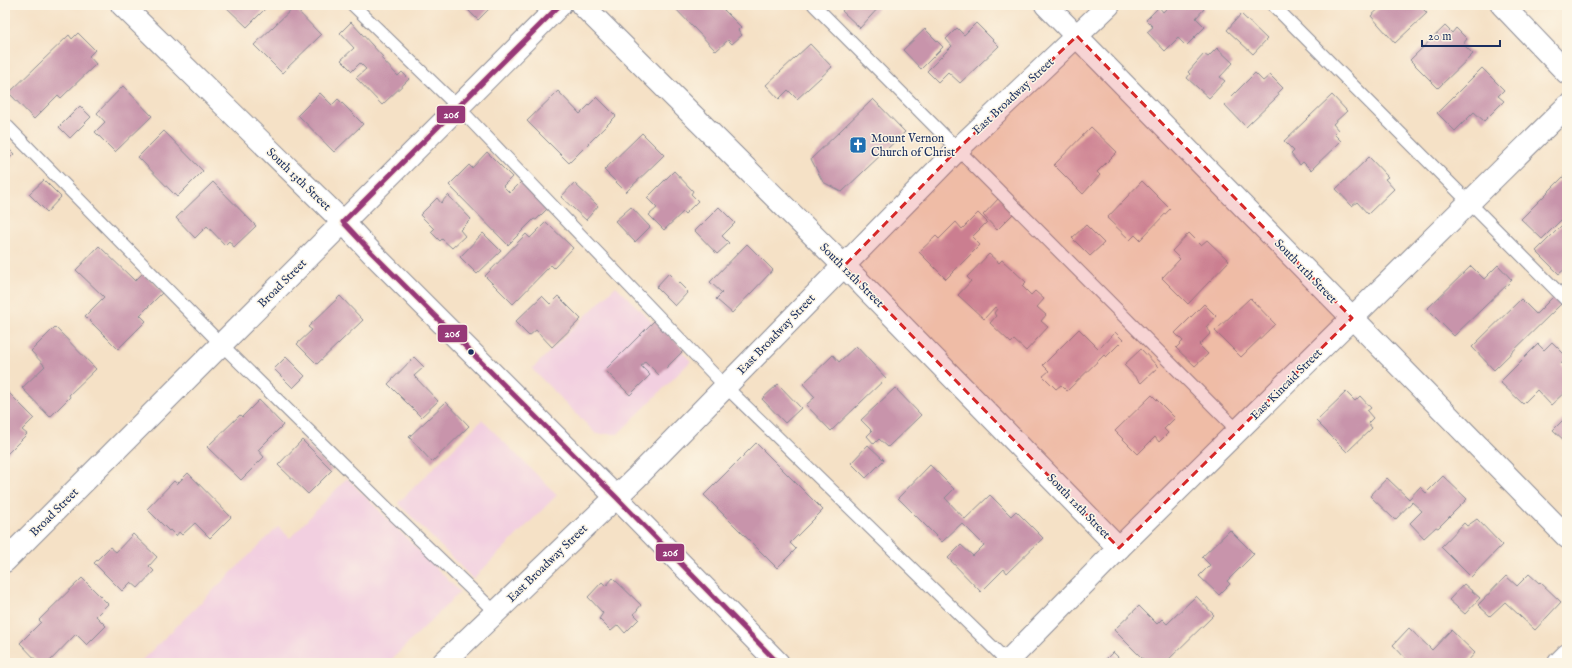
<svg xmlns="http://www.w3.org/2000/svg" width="1572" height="668" font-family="'IM FELL English',serif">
	<rect width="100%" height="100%" fill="#fcf5e5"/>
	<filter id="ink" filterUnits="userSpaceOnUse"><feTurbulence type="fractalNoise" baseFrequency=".025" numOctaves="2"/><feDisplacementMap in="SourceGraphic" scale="8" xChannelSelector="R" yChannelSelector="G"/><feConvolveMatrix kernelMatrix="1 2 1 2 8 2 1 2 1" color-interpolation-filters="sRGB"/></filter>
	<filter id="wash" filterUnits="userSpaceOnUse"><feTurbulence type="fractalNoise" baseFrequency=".012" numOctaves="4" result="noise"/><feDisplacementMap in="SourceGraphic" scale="16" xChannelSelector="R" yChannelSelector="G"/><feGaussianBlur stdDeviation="0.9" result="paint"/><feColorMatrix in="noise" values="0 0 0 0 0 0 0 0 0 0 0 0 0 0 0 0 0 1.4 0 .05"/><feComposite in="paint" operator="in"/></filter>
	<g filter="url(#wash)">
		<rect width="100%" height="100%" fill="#f5e1c6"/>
		<g fill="#f2cfe0">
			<path d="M616 286 691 361 618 434H596L532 369Z"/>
			<path d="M482 420 557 495 473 579 398 503Z"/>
			<path d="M347 478 460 592 388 663H139L278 527 290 538Z"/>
		</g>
		<g id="blocks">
			<g fill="#c894ab">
				<path d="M224 5H269L247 27Z"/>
				<path d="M463 5H493L478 20Z"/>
				<path d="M672 5H719L741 27 738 30 742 35 732 44 728 40 716 51Z"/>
				<path d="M847 5H879L880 6 860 28 842 11Z"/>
				<path d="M1170 5H1200L1204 9 1196 18 1205 27 1186 46 1178 38 1165 51 1147 32 1153 27 1146 20 1159 7 1163 12Z"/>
				<path d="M1383 5H1419L1427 13 1395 43 1371 16Z"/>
				<path d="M294 7 321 35 282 73 254 45Z"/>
				<path d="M1241 14 1267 39 1253 54 1227 30Z"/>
				<path d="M351 22 383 57 381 58 398 76 402 72 409 79 382 105 356 78 366 69 360 63 352 71 341 60 354 48 340 33Z"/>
				<path d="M976 23 999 46 960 83 948 72 938 82 927 71 952 46 946 39 957 28 964 35Z"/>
				<path d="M1445 26 1452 33 1456 28 1467 39 1463 44 1473 54 1438 88 1410 60Z"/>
				<path d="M925 29 943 47 921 69 903 50Z"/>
				<path d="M78 33 95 50 89 56 96 64 61 98 58 95 34 119 9 93 69 35 72 39Z"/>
				<path d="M810 44 832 67 797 99 788 90 779 99 766 85Z"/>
				<path d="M1217 48 1233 63 1220 77 1225 81 1209 98 1187 78 1190 74 1188 72 1204 54 1208 57Z"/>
				<path d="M1482 68 1504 90 1498 96 1504 101 1484 121 1474 112 1455 131 1437 113Z"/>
				<path d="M1255 73 1263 81 1270 75 1283 88 1278 93 1279 95 1246 127 1224 104Z"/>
				<path d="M123 86 152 116 115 152 95 132 105 122 97 113Z"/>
				<path d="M558 91 580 114 597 97 616 116 569 163 527 121Z"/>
				<path d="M320 93 332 105 338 99 363 124 334 152 298 115Z"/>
				<path d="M1332 95 1347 111 1333 124 1338 130 1334 134 1341 141 1311 170 1303 162 1300 165 1291 154 1294 151 1284 141Z"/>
				<path d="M873 99 905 132 842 192 823 182 811 159Z"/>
				<path d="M80 106 91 117 70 138 59 127Z"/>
				<path d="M1091 127 1117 152 1097 172 1100 175 1083 194 1054 165Z"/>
				<path d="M164 131 203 171 177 197 138 157Z"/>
				<path d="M642 133 664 155 626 192 604 170Z"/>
				<path d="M5 145 14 154 5 163Z"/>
				<path d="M487 152 512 177 503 186 510 193 521 182 548 208 536 220 534 219 508 245 449 185 469 165 472 168Z"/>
				<path d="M1369 157 1388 177 1385 179 1394 189 1368 214 1357 202 1352 206 1336 189Z"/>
				<path d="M674 171 693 191 691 194 698 201 685 214 683 212 664 230 649 215 657 208 647 198Z"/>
				<path d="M1567 173V267L1559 274 1536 251 1564 223 1561 220 1542 239 1521 219Z"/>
				<path d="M44 180 61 197 47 212 29 194Z"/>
				<path d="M1142 181 1170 209 1140 240 1135 235 1130 240 1107 218Z"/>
				<path d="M213 182 256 226 234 247 229 241 225 245 207 226 195 238 176 218Z"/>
				<path d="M574 183 598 206 586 220 561 197Z"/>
				<path d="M448 195 471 219 460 230 465 236 452 248 442 239 440 241 431 232 434 229 420 215 437 198 441 203Z"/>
				<path d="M1000 197 1015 212 997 230 983 215Z"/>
				<path d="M631 207 650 227 635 242 615 221Z"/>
				<path d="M719 207 735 223 722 236 729 243 717 254 695 231Z"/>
				<path d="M978 213 987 222 972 237 980 245 946 279 919 252 936 236 939 239 956 222 962 229Z"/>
				<path d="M546 222 573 248 554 268 551 265 513 304 485 276 526 234 530 238Z"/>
				<path d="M1086 225 1104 243 1090 256 1072 238Z"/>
				<path d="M483 233 501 251 477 274 460 257Z"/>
				<path d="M1189 233 1201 245 1207 240 1229 261 1188 304 1162 278 1180 259 1172 251Z"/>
				<path d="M747 244 773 270 732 313 716 299 722 293 710 282Z"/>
				<path d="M99 246 135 281 143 273 163 292 140 315 146 321 118 349 85 316 104 297 76 270Z"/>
				<path d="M989 254 999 263 1002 260 1026 282 1022 286 1031 295 1035 291 1044 299 1037 307 1046 315 1041 321 1048 327 1026 351 1014 340 1011 343 990 323 996 316 994 313 997 309 995 307 984 319 958 295 971 281 967 277Z"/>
				<path d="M1498 265 1512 280 1454 336 1427 309 1471 266 1484 279Z"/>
				<path d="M669 273 688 292 675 306 656 287Z"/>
				<path d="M340 296 363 320 317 364 297 344 312 330 308 327Z"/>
				<path d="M542 296 550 304 558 296 581 319 552 347 536 330 529 336 515 322Z"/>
				<path d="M1554 296 1561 304 1494 370 1472 347 1521 299 1536 314Z"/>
				<path d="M1250 298 1275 324 1241 357 1215 331Z"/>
				<path d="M1204 304 1216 316 1206 327 1211 333 1199 345 1208 354 1195 366 1176 348 1183 341 1175 333Z"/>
				<path d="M655 320 684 350 659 375 645 361 641 366 650 375 630 395 605 370Z"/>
				<path d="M55 327 96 369 69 395 70 397 50 417 22 388 45 366 31 351Z"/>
				<path d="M1079 329 1099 349 1115 332 1123 340 1106 357 1104 355 1067 391 1061 385 1056 389 1043 376 1049 371 1043 365Z"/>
				<path d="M1552 342 1567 357 1561 364 1567 370V390L1551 405 1537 390 1523 404 1500 382 1538 344 1544 350Z"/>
				<path d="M856 346 886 378 831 431 806 405 815 397 803 384 833 355 839 362Z"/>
				<path d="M1141 349 1158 367 1141 383 1124 365Z"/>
				<path d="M286 357 305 376 293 388 274 369Z"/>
				<path d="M414 357 424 367 414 376 438 401 421 417 388 384Z"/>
				<path d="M778 384 801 408 785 423 762 399Z"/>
				<path d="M895 388 921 415 888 447 879 439 874 444 867 436 872 431 861 420Z"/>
				<path d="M8 392 34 418 22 430 27 434 5 456V395Z"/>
				<path d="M1346 392 1355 401 1360 396 1371 408 1367 411 1373 418 1368 423 1372 428 1347 452 1316 421Z"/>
				<path d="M1152 395 1175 418 1164 429 1168 433 1159 442 1155 437 1138 454 1115 431Z"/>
				<path d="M259 400 283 425 258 450 264 457 241 480 207 447 240 415 242 417Z"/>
				<path d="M446 402 469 426 432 462 409 437Z"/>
				<path d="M1567 416V443L1553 430Z"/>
				<path d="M302 440 332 470 308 494 278 465Z"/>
				<path d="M756 443 823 510 790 543 796 549 777 568 704 495Z"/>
				<path d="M868 445 884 460 866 478 851 463Z"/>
				<path d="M930 465 954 489 945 498 965 519 990 495 1011 516 1016 511 1043 538 1007 573 1004 569 981 592 948 558 961 545 973 556 984 545 962 523 942 542 898 498Z"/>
				<path d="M188 473 231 517 210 538 195 523 182 535 179 532 176 536 170 530 169 531 147 509 174 481 177 484Z"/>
				<path d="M1443 476 1467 499 1438 528 1436 527 1424 538 1410 523 1422 511 1412 502 1395 520 1370 496 1387 478 1409 499 1420 487 1426 493Z"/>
				<path d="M1477 519 1502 545 1471 577 1441 547 1464 523 1467 526Z"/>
				<path d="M1230 530 1254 554 1227 581 1230 584 1219 595 1199 576 1210 565 1202 557Z"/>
				<path d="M133 534 157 557 149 566 154 571 138 588 131 582 122 591 94 563 110 547 116 552Z"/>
				<path d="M1529 574 1539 583 1540 582 1561 602 1535 630 1505 602 1490 616 1478 605 1506 576 1517 586Z"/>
				<path d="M82 578 108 604 96 616 106 626 87 645 76 634 48 663H39L20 643 41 622 39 620Z"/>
				<path d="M613 578 641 605 634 614 639 619 625 633 618 625 611 631 599 619 603 613 588 597 602 582 606 586Z"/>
				<path d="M1464 584 1480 598 1465 614 1449 600Z"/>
				<path d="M1196 596 1214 615 1165 663 1154 662 1147 663 1114 630 1139 606 1157 624 1162 619 1167 624Z"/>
				<path d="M1409 628 1432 650 1451 630 1475 653 1466 663H1402L1406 659 1393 645Z"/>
				<path d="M1113 652 1124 663H1102Z"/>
			</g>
		</g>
	</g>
	<g filter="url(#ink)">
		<use href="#blocks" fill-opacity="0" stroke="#888892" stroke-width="1"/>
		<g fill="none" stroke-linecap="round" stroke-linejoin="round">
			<g stroke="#888892" stroke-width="14">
				<g id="service">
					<path d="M353 5 458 107 725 386 1008 662"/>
					<path d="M814 5 1238 431"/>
					<path d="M1273 5 1567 301"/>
					<path d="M5 124 221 344 387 508 495 612"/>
				</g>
			</g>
			<g stroke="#888892" stroke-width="24">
				<g id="minor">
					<path d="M122 5 343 222 372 253 616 497 778 663"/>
					<path d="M582 5 844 266 1119 548"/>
					<path d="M1046 5 1567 537"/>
					<path d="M1502 5 1567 73"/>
					<path d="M443 663 636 478 958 149 1109 5"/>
					<path d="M1006 663 1119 548 1567 106"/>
					<path d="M1559 663 1567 655"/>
				</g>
			</g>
			<g stroke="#888892" stroke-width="24">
				<path id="tertiary" d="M5 561 560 5"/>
			</g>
			<use href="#service" stroke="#fff" stroke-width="12"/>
			<use href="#minor" stroke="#fff" stroke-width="22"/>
			<use href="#tertiary" stroke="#fff" stroke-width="22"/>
			<g stroke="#fcf5e5" stroke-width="8">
				<path id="bus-1" d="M560 5 343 222 372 253 616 497 778 663"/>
			</g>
			<use href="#bus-1" stroke="#973978" stroke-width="5"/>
		</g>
	</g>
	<path fill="#d62828" fill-opacity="0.2" stroke="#d62828" stroke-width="3" stroke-dasharray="8 5" stroke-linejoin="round" d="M1077 36 1352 318 1119 548 844 266 958 149Z"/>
	<defs>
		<g id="church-square" transform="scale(0.9)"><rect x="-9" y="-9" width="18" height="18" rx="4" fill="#1f6fb2" stroke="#fcf5e5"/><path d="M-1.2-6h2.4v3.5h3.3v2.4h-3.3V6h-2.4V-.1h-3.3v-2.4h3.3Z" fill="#fff"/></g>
	</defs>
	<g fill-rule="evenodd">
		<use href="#church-square" x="858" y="145"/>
	</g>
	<circle fill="#1b2f5e" stroke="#fcf5e5" stroke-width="1.5" cx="471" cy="352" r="3.5"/>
	<g text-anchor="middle" stroke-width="3" stroke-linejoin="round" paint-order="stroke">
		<g font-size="12" fill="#1b2f5e" stroke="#fcf5e5">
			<text transform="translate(1013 96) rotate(-43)" y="4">East Broadway Street</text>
			<text transform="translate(299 179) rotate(44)" y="4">South 13th Street</text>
			<text transform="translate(1306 271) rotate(46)" y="4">South 11th Street</text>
			<text transform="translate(852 275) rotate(45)" y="4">South 12th Street</text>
			<text transform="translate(282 283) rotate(-45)" y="4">Broad Street</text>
			<text transform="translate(776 334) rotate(-46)" y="4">East Broadway Street</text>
			<text transform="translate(1286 384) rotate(-45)" y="4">East Kincaid Street</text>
			<text transform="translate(1079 506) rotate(46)" y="4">South 12th Street</text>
			<text transform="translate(54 512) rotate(-45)" y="4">Broad Street</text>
			<text transform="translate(547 563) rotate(-44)" y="4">East Broadway Street</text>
		</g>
		<g font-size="12" fill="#1b2f5e" stroke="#fcf5e5" text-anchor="start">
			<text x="871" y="142">Mount Vernon<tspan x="871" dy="14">Church of Christ</tspan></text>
		</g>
	</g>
	<g stroke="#fcf5e5" stroke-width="1.5">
		<rect x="436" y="105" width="30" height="19" rx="4" fill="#973978"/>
		<rect x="437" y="324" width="31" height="19" rx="4" fill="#973978"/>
		<rect x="655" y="543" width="30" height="19" rx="4" fill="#973978"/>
	</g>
	<g font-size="11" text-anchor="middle" font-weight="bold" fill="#fff">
		<text x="451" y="118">206</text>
		<text x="452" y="337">206</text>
		<text x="670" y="556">206</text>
	</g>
	<rect width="1572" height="668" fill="none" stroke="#fcf5e5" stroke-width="20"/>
	<path d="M1422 40v6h78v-6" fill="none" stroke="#1b2f5e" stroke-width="2"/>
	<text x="1428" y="40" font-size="12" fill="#1b2f5e" stroke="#fcf5e5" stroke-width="3" paint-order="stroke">20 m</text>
</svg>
